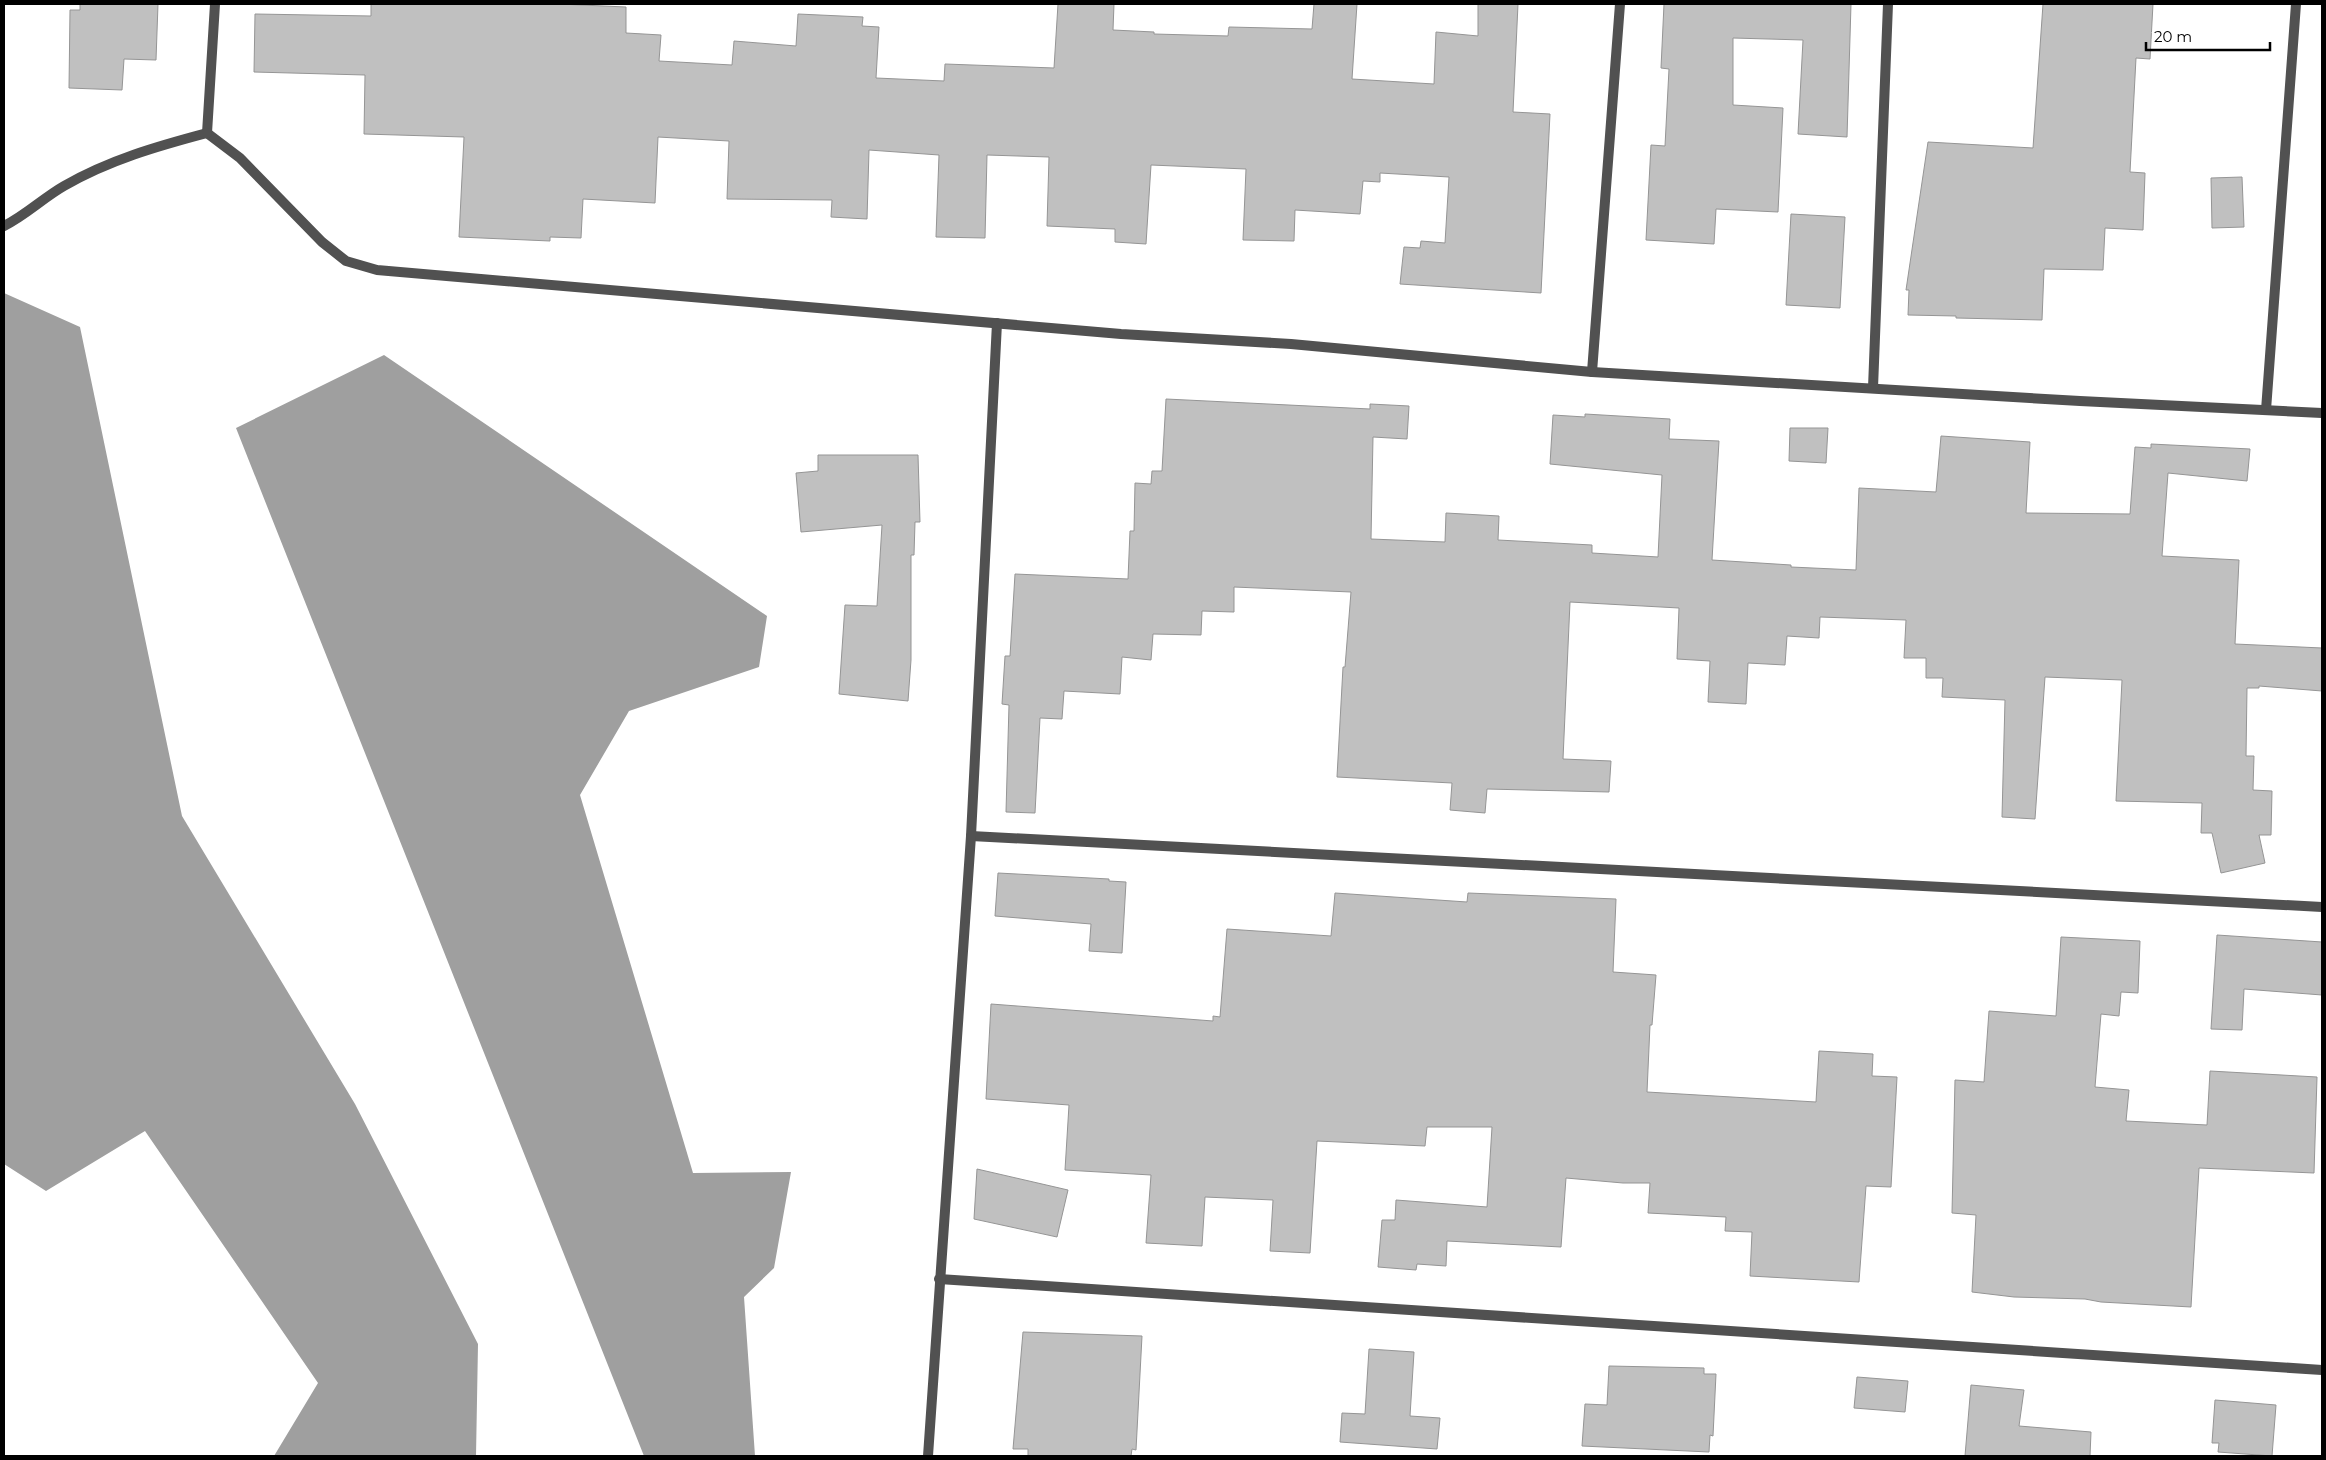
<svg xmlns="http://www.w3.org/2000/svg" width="2326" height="1460" font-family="Montserrat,sans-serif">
	<rect width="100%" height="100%" fill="#fff"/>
	<g fill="#9f9f9f">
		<path d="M4 293 80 327 182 816 355 1104 478 1344 476 1456H274L318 1383 145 1131 46 1191 4 1164Z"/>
		<path d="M384 355 767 616 759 667 629 711 580 795 693 1173 791 1172 774 1268 744 1297 755 1456H644L236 428Z"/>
	</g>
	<g fill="#c0c0c0" stroke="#959595">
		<path d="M80 4H158L156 60 124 59 122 90 69 88 70 10H80Z"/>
		<path d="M371 4H559L626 7V33L661 35 659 61 732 65 734 41 796 46 798 14 863 17 862 26 879 27 876 78 944 81 945 64 1054 68 1058 4H1114L1113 30 1154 32V34L1228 36 1229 27 1312 29 1314 4H1357L1352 79 1434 84 1436 32 1478 36V4H1518L1513 112 1550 114 1541 293 1400 284 1404 247 1420 248 1421 241 1445 243 1449 177 1380 173V182L1363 181 1360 214 1295 210 1294 241 1243 240 1246 169 1151 165 1146 244 1115 242V229L1047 226 1049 157 987 155 985 238 936 237 939 155 869 150 867 219 831 217 832 200 727 199 729 141 658 137 655 203 583 199 581 238 550 237V241L459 237 464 137 364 134 365 75 254 72 255 14 371 16Z"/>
		<path d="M1664 4H1851L1847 137 1798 134 1803 40 1733 38V105L1783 108 1778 212 1716 209 1714 244 1646 240 1651 145 1665 146 1669 69 1661 68Z"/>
		<path d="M2043 4H2153L2150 59 2136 58 2130 172 2145 173 2143 230 2105 228 2103 270 2044 269 2042 320 1956 318V316L1908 315 1909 290H1906L1928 142 2033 148Z"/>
		<path d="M2242 177 2244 227 2212 228 2211 178Z"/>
		<path d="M1791 214 1845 217 1840 308 1786 305Z"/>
		<path d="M1166 399 1370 409V404L1409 406 1407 439 1373 437 1371 539 1445 542 1446 513 1499 516 1498 540 1592 545V553L1658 557 1662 475 1550 464 1553 415 1585 417V414L1670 419 1669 439 1719 441 1712 560 1791 565V567L1856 570 1859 488 1936 492 1941 436 2030 442 2026 513 2130 514 2135 447 2151 448V444L2250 449 2247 481 2168 473 2162 556 2239 560 2235 644 2322 648V691L2259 686V688H2247L2246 756H2254L2253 790 2272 791 2271 835H2259L2265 863 2221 873 2212 833H2201L2202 803 2116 801 2122 680 2045 677 2035 819 2002 817 2005 700 1942 697 1943 678H1926V658H1904L1906 620 1820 617 1819 638 1787 636 1785 665 1748 663 1746 704 1708 702 1710 661 1677 659 1679 608 1570 602 1563 759 1611 761 1609 792 1487 789 1485 813 1450 810 1452 783 1337 777 1343 667H1345L1351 592 1234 587V612L1202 611 1201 635 1153 634 1151 660 1122 657 1120 694 1064 691 1062 719 1040 718 1035 813 1006 812 1009 705 1002 704 1005 656H1010L1015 574 1128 579 1130 531H1134L1135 483 1151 484 1152 471H1162Z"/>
		<path d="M1790 428H1828L1826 463 1789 461Z"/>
		<path d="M818 455H918L920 522H915L914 555H911V660L908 701 839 694 845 605 877 606 882 525 801 532 796 473 818 471Z"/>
		<path d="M998 873 1109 879V881L1126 882 1122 953 1089 951 1091 924 995 916Z"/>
		<path d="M1335 893 1467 902 1468 893 1616 899 1613 972 1656 975 1652 1025H1650L1647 1092 1816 1102 1819 1051 1873 1054 1872 1076 1897 1077 1891 1187 1866 1186 1859 1282 1750 1276 1752 1232 1725 1231 1726 1217 1648 1213 1650 1183H1623L1566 1178 1561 1247 1447 1241 1446 1266 1417 1264 1416 1270 1378 1267 1382 1220H1395L1396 1200 1487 1207 1492 1127H1427L1425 1146 1317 1141 1310 1253 1270 1251 1273 1200 1205 1197 1202 1246 1146 1243 1151 1175 1065 1170 1069 1105 986 1099 991 1004 1213 1021V1016L1220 1017 1227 929 1331 936Z"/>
		<path d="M2217 935 2322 942V995L2244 989 2242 1030 2211 1029Z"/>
		<path d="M2061 937 2140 941 2138 993 2121 992 2119 1016 2101 1014 2095 1087 2129 1090 2126 1121 2207 1125 2210 1071 2317 1077 2314 1173 2199 1168 2191 1307 2101 1302 2085 1299 2014 1297 1972 1292 1976 1215 1952 1213 1955 1080 1984 1082 1989 1011 2056 1016Z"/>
		<path d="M977 1169 1068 1190 1057 1237 974 1219Z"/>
		<path d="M1023 1332 1142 1336 1136 1450 1132 1449 1131 1456H1028V1449H1013Z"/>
		<path d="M1369 1349 1414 1352 1410 1416 1440 1418 1437 1449 1340 1442 1342 1413 1365 1414Z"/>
		<path d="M1609 1366 1704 1368V1374H1716L1713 1436 1710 1435 1709 1452 1582 1446 1585 1404 1607 1405Z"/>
		<path d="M1857 1377 1908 1381 1905 1412 1854 1408Z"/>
		<path d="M1971 1385 2024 1390 2019 1426 2091 1432 2090 1456H1965Z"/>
		<path d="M2215 1400 2276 1405 2272 1456 2218 1452 2219 1443H2212Z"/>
	</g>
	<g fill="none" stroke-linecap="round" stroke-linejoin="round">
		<g stroke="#515151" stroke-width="10">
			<path d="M207 133 240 158 322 242 346 261 377 270 1121 334 1291 344 1592 372 2080 401 2322 413"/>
			<path d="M207 133 215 4"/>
			<path d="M4 226C26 215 43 198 64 186 109 160 158 146 207 133"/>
			<path d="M1592 372 1620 4"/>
			<path d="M1873 388 1888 4"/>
			<path d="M2266 410 2296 4"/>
			<path d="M971 836 2322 907"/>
			<path d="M939 1279 2322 1370"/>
			<path d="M928 1456 971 836 997 323"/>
		</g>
	</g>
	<rect width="2326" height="1460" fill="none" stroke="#000000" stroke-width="10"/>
	<path d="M2146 42v8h124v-8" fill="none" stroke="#000000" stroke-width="2.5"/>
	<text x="2154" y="42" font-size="15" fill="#000000" stroke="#ffffff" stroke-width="4" paint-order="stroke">20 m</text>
</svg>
